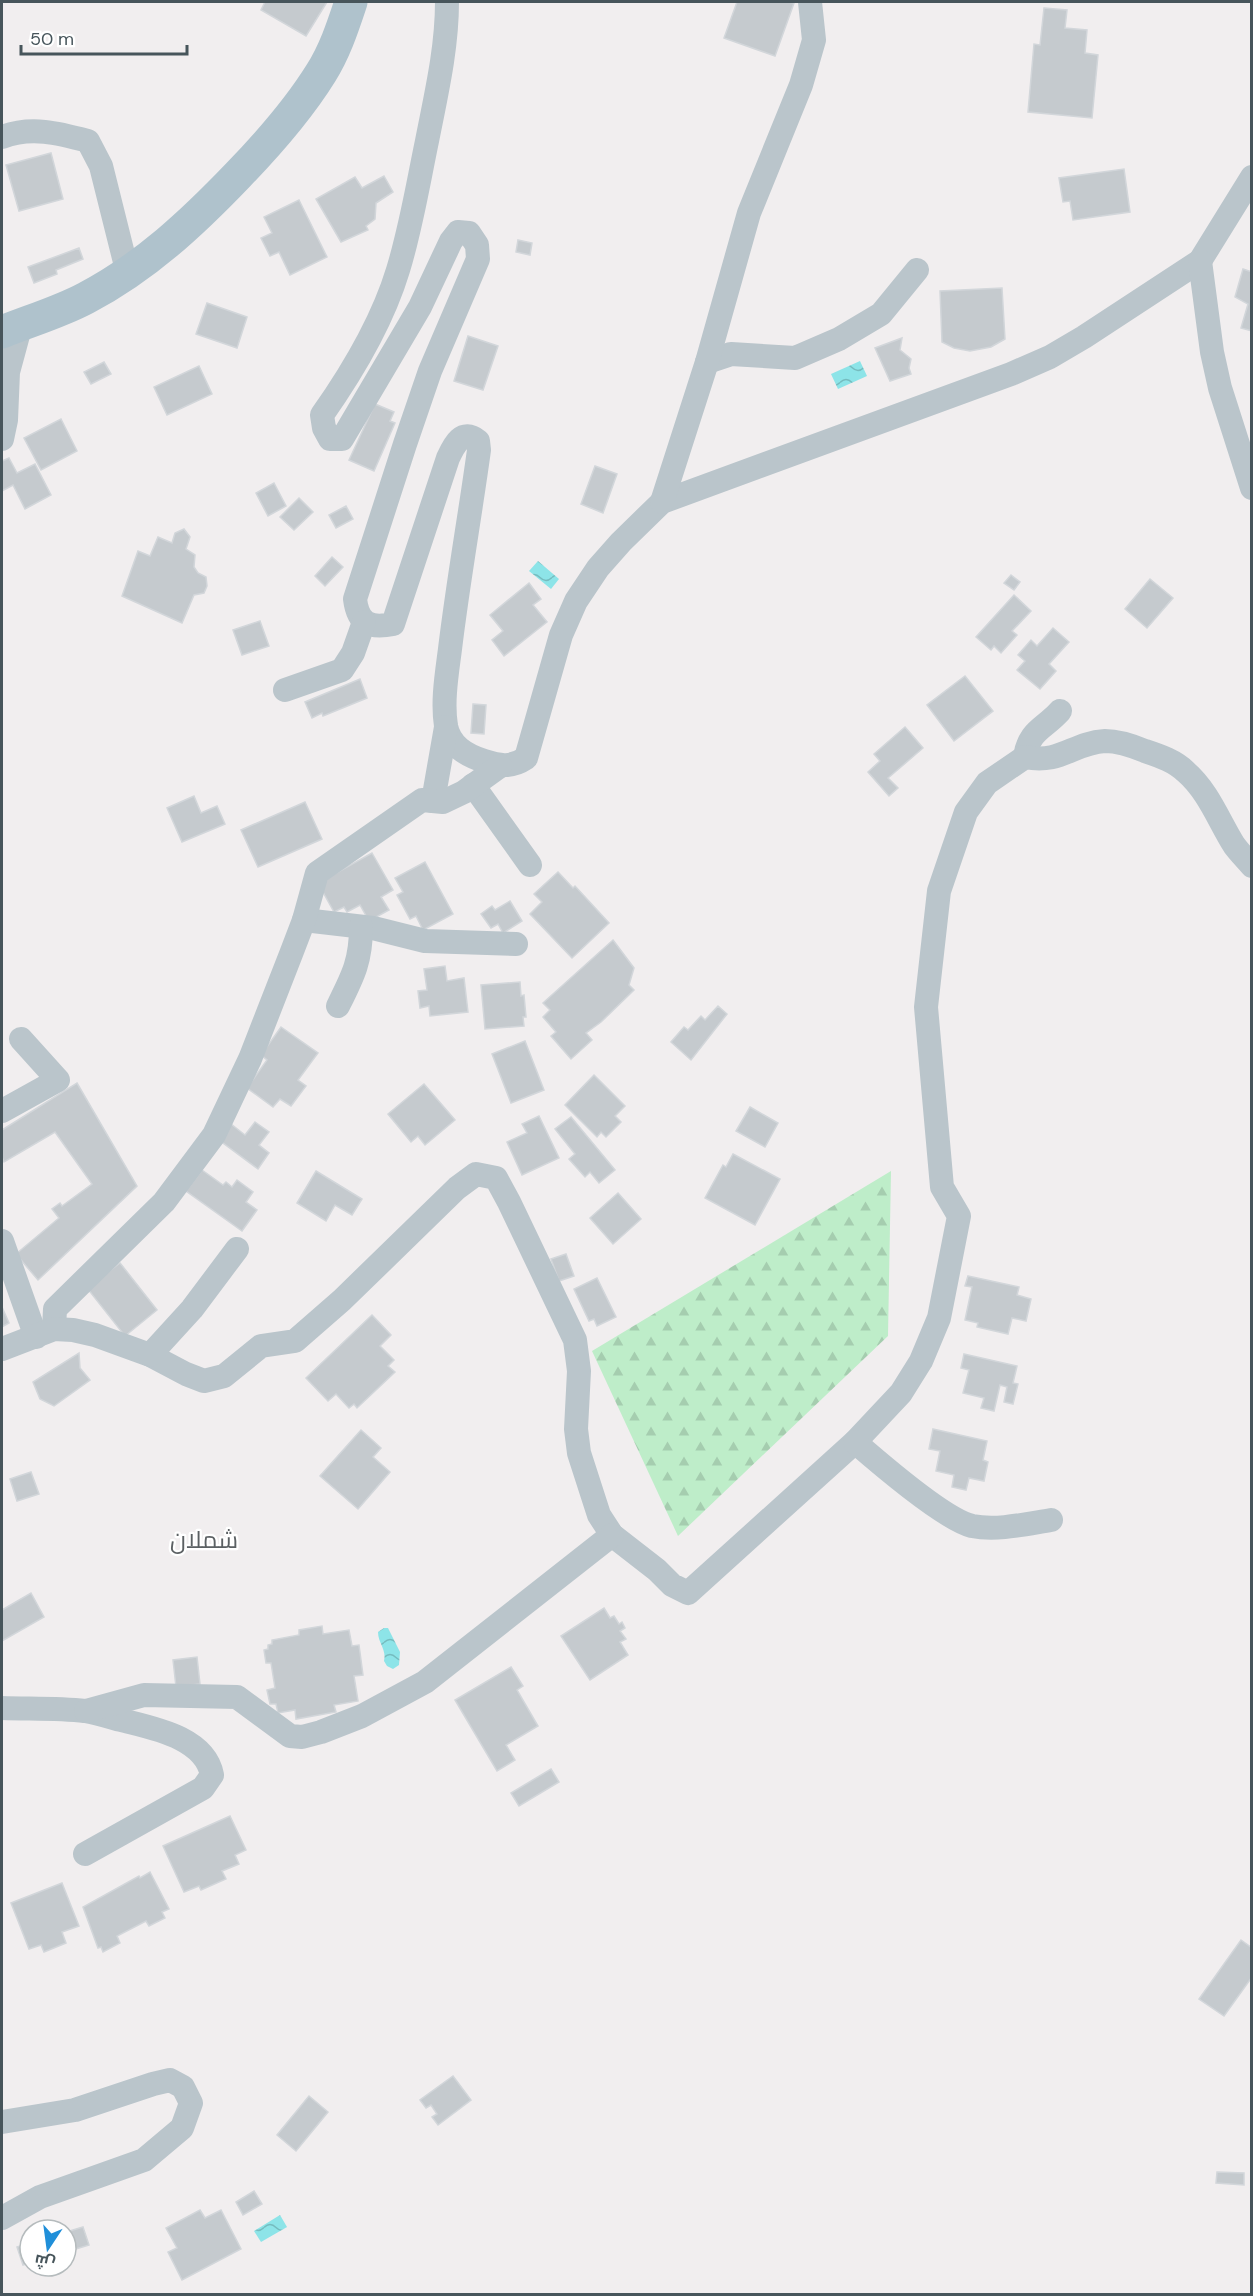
<svg xmlns="http://www.w3.org/2000/svg" width="1253" height="2296" font-family="'DM Sans',Cairo,sans-serif">
	<defs>
		<pattern id="forest-firs" width="22" height="20" patternUnits="userSpaceOnUse" patternTransform="scale(1.5)"><rect width="22" height="20" fill="#beedc9"/><path d="M5 1l3.5 6h-7zM16 11l3.5 6h-7z" fill="#a5cdaf"/></pattern>
		<pattern id="water-waves" width="16" height="10" patternUnits="userSpaceOnUse" patternTransform="scale(1.5)"><rect width="16" height="10" fill="#8de4e8"/><path d="M0 5q4-4 8 0t8 0" fill="none" stroke="#75bcbf"/></pattern>
	</defs>
	<rect width="100%" height="100%" fill="#f1eeef"/>
	<path fill="url(#forest-firs)" d="M891 1171 888 1336 678 1536 592 1351Z"/>
	<g fill="url(#water-waves)">
		<path d="M860 361 867 376 838 389 831 374Z"/>
		<path d="M538 561 559 579 551 589 529 571Z"/>
		<path d="M384 1628H388L400 1652 399 1665 393 1669 387 1666 384 1661C387 1650 378 1643 378 1632Z"/>
		<path d="M280 2215 287 2227 261 2242 254 2231Z"/>
	</g>
	<g fill="#c5cace" stroke="#d2d6da" stroke-width="1.5">
		<path d="M265 2H327L306 36 261 10Z"/>
		<path d="M737 2H789L794 3 775 56 724 38Z"/>
		<path d="M1044 8 1067 10 1065 28 1087 30 1085 53 1098 55 1092 118 1028 112 1034 44 1040 45Z"/>
		<path d="M51 153 63 199 19 211 6 165Z"/>
		<path d="M1124 169 1130 212 1073 220 1070 201 1063 202 1059 178Z"/>
		<path d="M384 176 393 192 376 203 375 219 366 226 368 230 341 242 316 199 355 177 362 188Z"/>
		<path d="M299 200 327 257 290 275 279 252 270 256 261 238 272 233 264 217Z"/>
		<path d="M518 240 532 243 530 255 516 252Z"/>
		<path d="M79 248 83 259 56 270 57 274 34 283 28 267Z"/>
		<path d="M1243 269 1252 272V331L1241 328 1248 304 1235 297Z"/>
		<path d="M1002 288 1005 339 991 347 970 351 954 348 942 342 940 291Z"/>
		<path d="M207 303 247 317 237 348 196 334Z"/>
		<path d="M468 336 498 346 483 390 454 381Z"/>
		<path d="M902 338 900 350 911 359 909 368 911 374 890 381 875 348Z"/>
		<path d="M104 362 111 374 91 384 84 372Z"/>
		<path d="M199 366 212 394 167 415 154 387Z"/>
		<path d="M375 404 394 412 390 421 395 423 374 471 349 460Z"/>
		<path d="M61 419 77 451 41 470 24 438Z"/>
		<path d="M9 458 17 473 35 464 51 495 25 509 13 485 2 491V461Z"/>
		<path d="M595 466 617 474 603 513 581 504Z"/>
		<path d="M274 483 286 506 268 516 256 493Z"/>
		<path d="M299 498 313 512 294 530 280 517Z"/>
		<path d="M346 506 353 519 336 528 329 515Z"/>
		<path d="M184 529 190 537 186 549 195 555 194 567 198 573 206 577 207 586 204 593 194 595 182 623 122 596 138 551 150 556 158 537 172 543 175 533Z"/>
		<path d="M332 557 343 567 325 586 315 576Z"/>
		<path d="M1011 575 1020 582 1014 590 1004 583Z"/>
		<path d="M1150 579 1173 598 1147 628 1125 609Z"/>
		<path d="M529 583 541 599 533 605 547 622 504 656 492 640 503 631 490 615Z"/>
		<path d="M1014 595 1031 611 1012 631 1017 635 1001 653 994 646 991 650 976 637Z"/>
		<path d="M260 621 269 646 242 655 233 630Z"/>
		<path d="M1053 628 1069 642 1049 664 1056 671 1040 689 1017 670 1025 661 1018 655 1031 640 1037 646Z"/>
		<path d="M965 676 993 711 954 741 927 705Z"/>
		<path d="M360 679 367 698 323 716 322 713 312 718 305 702Z"/>
		<path d="M473 704 486 705 484 734 471 733Z"/>
		<path d="M905 727 923 748 888 778 898 788 889 796 868 772 880 761 874 754Z"/>
		<path d="M194 796 201 813 217 806 225 824 182 842 167 808Z"/>
		<path d="M305 802 322 839 258 867 241 830Z"/>
		<path d="M372 853 393 890 381 897 389 910 369 921 360 905 347 912 344 907 334 912 318 883Z"/>
		<path d="M425 862 453 914 423 930 416 916 410 919 397 895 403 892 395 878Z"/>
		<path d="M558 872 573 888 575 886 609 923 572 958 530 914 542 902 534 894Z"/>
		<path d="M510 901 522 921 503 933 498 924 491 928 481 914 492 906 495 910Z"/>
		<path d="M613 940 634 968 629 985 634 990 601 1022 586 1033 592 1040 571 1059 551 1036 556 1032 543 1017 550 1010 543 1003Z"/>
		<path d="M445 966 447 981 464 978 468 1012 430 1016 429 1006 420 1008 418 991 427 990 424 969Z"/>
		<path d="M520 982 521 996 524 995 526 1017H523L524 1026 485 1029 481 985Z"/>
		<path d="M718 1006 727 1014 691 1060 671 1042 684 1027 688 1030 701 1016 705 1020Z"/>
		<path d="M281 1027 318 1053 298 1080 306 1086 291 1106 280 1099 273 1107 247 1088 267 1060 261 1055Z"/>
		<path d="M525 1041 544 1090 511 1103 492 1054Z"/>
		<path d="M594 1075 625 1106 615 1116 621 1122 606 1137 601 1132 597 1137 565 1105Z"/>
		<path d="M77 1083 137 1186 38 1280 16 1254 59 1218 52 1209 60 1203 62 1206 92 1184 55 1132 4 1162 2 1157V1130Z"/>
		<path d="M424 1084 455 1120 425 1145 418 1136 411 1142 388 1114Z"/>
		<path d="M750 1107 778 1123 765 1147 736 1131Z"/>
		<path d="M539 1116 559 1158 522 1175 507 1142 527 1133 522 1124Z"/>
		<path d="M571 1117 615 1170 599 1183 590 1172 585 1177 569 1159 575 1154 555 1129Z"/>
		<path d="M255 1122 269 1132 259 1145 269 1153 258 1169 219 1140 231 1124 245 1135Z"/>
		<path d="M733 1154 780 1179 755 1225 705 1198 723 1165 726 1167Z"/>
		<path d="M202 1170 223 1185 226 1182 232 1187 237 1180 253 1192 246 1202 257 1210 242 1231 186 1191Z"/>
		<path d="M316 1171 362 1199 352 1215 335 1205 326 1221 297 1203Z"/>
		<path d="M618 1193 641 1219 613 1244 590 1218Z"/>
		<path d="M566 1254 574 1276 559 1281 551 1259Z"/>
		<path d="M120 1263 157 1310 125 1336 87 1288Z"/>
		<path d="M968 1276 1019 1287 1017 1295 1031 1299 1026 1321 1012 1318 1008 1334 977 1327 978 1323 965 1320 972 1287 965 1286Z"/>
		<path d="M597 1278 616 1317 597 1326 594 1319 589 1321 574 1289Z"/>
		<path d="M2 1307 9 1323 2 1327Z"/>
		<path d="M372 1315 391 1335 380 1346 394 1360 388 1366 395 1372 357 1408 354 1404 349 1408 336 1394 328 1401 306 1378Z"/>
		<path d="M79 1353 80 1368 90 1380 54 1406 40 1399 33 1382Z"/>
		<path d="M964 1354 1017 1366 1013 1383 1018 1384 1013 1404 1004 1402 1007 1387 1000 1385 994 1411 981 1408 984 1398 963 1393 969 1370 961 1368Z"/>
		<path d="M933 1429 987 1441 983 1460 988 1462 984 1481 969 1478 966 1490 952 1487 954 1475 936 1471 940 1451 929 1449Z"/>
		<path d="M361 1430 381 1448 373 1457 390 1472 358 1509 320 1476Z"/>
		<path d="M31 1472 39 1494 17 1501 10 1479Z"/>
		<path d="M31 1593 44 1617 2 1641V1610Z"/>
		<path d="M604 1608 610 1618 614 1616 619 1624 622 1622 625 1628 620 1631 626 1639 620 1642 628 1655 590 1680 561 1636Z"/>
		<path d="M322 1626 323 1634 349 1630 352 1646 359 1645 363 1675 354 1676 358 1701 334 1705 336 1712 296 1719 295 1710 278 1713 276 1704H270L267 1690 275 1688 271 1663H266L264 1650 268 1649V1645L272 1644V1640L299 1635V1630Z"/>
		<path d="M197 1657 200 1684 176 1687 173 1660Z"/>
		<path d="M511 1667 523 1686 517 1690 538 1726 506 1745 515 1760 497 1771 455 1700Z"/>
		<path d="M551 1769 559 1782 519 1806 511 1793Z"/>
		<path d="M230 1816 246 1850 235 1855 239 1864 222 1871 226 1879 201 1890 199 1886 184 1892 163 1846Z"/>
		<path d="M150 1872 169 1909 162 1912 165 1918 149 1926 146 1921 117 1936 120 1943 103 1952 101 1947 98 1948 83 1907 139 1876 140 1878Z"/>
		<path d="M62 1883 79 1926 62 1932 66 1943 44 1952 41 1945 29 1949 11 1903Z"/>
		<path d="M1241 1940 1252 1948V1977L1224 2016 1199 1999Z"/>
		<path d="M453 2076 471 2100 438 2125 432 2117 437 2114 431 2105 426 2108 420 2100Z"/>
		<path d="M309 2096 328 2112 296 2151 277 2135Z"/>
		<path d="M1217 2172 1244 2173V2185L1216 2183Z"/>
		<path d="M254 2191 262 2204 243 2215 236 2202Z"/>
		<path d="M200 2210 205 2218 221 2210 241 2249 182 2280 168 2252 177 2248 166 2228Z"/>
		<path d="M83 2227 89 2245 66 2252V2232Z"/>
		<path d="M30 2243V2263L23 2265 17 2247Z"/>
	</g>
	<g fill="none" stroke-linecap="round" stroke-linejoin="round">
		<g stroke="#bac5cb" stroke-width="24">
			<path d="M447 2C447 49 436 95 427 141 418 184 411 228 398 270 382 323 353 371 322 415L324 428 330 439H342L420 307 451 241 458 232 469 233 477 245 478 259 430 371 405 444 355 599C358 623 369 629 393 624L448 458C454 445 462 428 478 441L479 450C470 516 458 582 450 649 447 673 442 701 446 726 450 746 466 755 484 761 500 766 511 768 526 758L561 635 576 601 598 568 621 542 662 502 1011 374 1050 357 1084 337 1200 261 1252 177"/>
			<path d="M2 137C31 126 58 133 88 141L101 166 128 274"/>
			<path d="M1200 261 1212 352 1220 388 1252 488"/>
			<path d="M707 362 731 354 795 358 839 339 881 314 917 270"/>
			<path d="M2 439 6 420 8 372 21 324"/>
			<path d="M662 502 707 362 749 213 801 85 814 40 810 2"/>
			<path d="M285 690 342 670 353 653 364 622"/>
			<path d="M1025 757C1029 730 1044 729 1060 711"/>
			<path d="M473 785 530 865"/>
			<path d="M433 801 446 727"/>
			<path d="M304 920 373 928 425 941 516 944"/>
			<path d="M338 1006C353 976 361 961 361 927"/>
			<path d="M2 1111 58 1080 21 1039"/>
			<path d="M2 1241 36 1337"/>
			<path d="M54 1329 55 1309 164 1202 214 1135 250 1059 291 954 304 920 317 873 422 800 443 802 464 792 500 766"/>
			<path d="M2 1349 54 1329 73 1330 95 1335 150 1355 186 1374 204 1381 224 1376 261 1346 295 1341 342 1300 457 1188 476 1174 496 1178 509 1202 575 1340 579 1371 576 1429 579 1453 599 1515 612 1535 657 1570 672 1585 688 1593 855 1442 901 1393 921 1361 939 1318 959 1216 942 1187 926 1007 939 891 966 812 987 783 1025 757C1062 764 1072 743 1105 741 1119 741 1133 746 1145 751 1160 756 1175 761 1186 772 1208 791 1219 821 1234 845 1239 852 1246 859 1252 866"/>
			<path d="M150 1355 192 1309 237 1249"/>
			<path d="M855 1442C878 1462 944 1519 972 1526 997 1531 1026 1524 1051 1520"/>
			<path d="M2 1708C29 1709 58 1708 85 1711 97 1713 110 1717 121 1720 152 1728 205 1737 212 1775L203 1788 85 1854"/>
			<path d="M86 1711 144 1695 237 1697 290 1736 302 1737 321 1732 362 1716 425 1682 612 1535"/>
			<path d="M2 2122 75 2110 153 2084 170 2080 183 2087 191 2103 182 2128 144 2160 40 2197 2 2218"/>
		</g>
		<path stroke="#afc2cc" stroke-width="33" d="M2 332C29 321 60 312 86 298 145 267 192 223 238 175 268 144 298 110 321 73 335 51 343 26 351 2"/>
	</g>
	<g text-anchor="middle" stroke-width="4.5" stroke-linejoin="round" paint-order="stroke">
		<g font-size="24" fill="#5b6063" stroke="#fff">
			<text x="204" y="1548">شملان</text>
		</g>
	</g>
	<rect width="1253" height="2296" fill="none" stroke="#47555b" stroke-width="6"/>
	<g transform="translate(48 2248) rotate(193)"><circle r="28" fill="#ffffff" stroke="#b5bbbd" stroke-width="1.5"/>
	<path d="M0-4.5L10 22L0 15L-10 22Z" fill="#208fd9"/>
	<text y="-9" font-size="16" font-weight="bold" text-anchor="middle" fill="#47555b">ش</text>
	</g>
	<path d="M21 45v9h166v-9" fill="none" stroke="#47555b" stroke-width="3"/>
	<text x="30" y="45" font-size="18" fill="#47555b" stroke="#ffffff" stroke-width="4.5" paint-order="stroke">50 m</text>
</svg>
